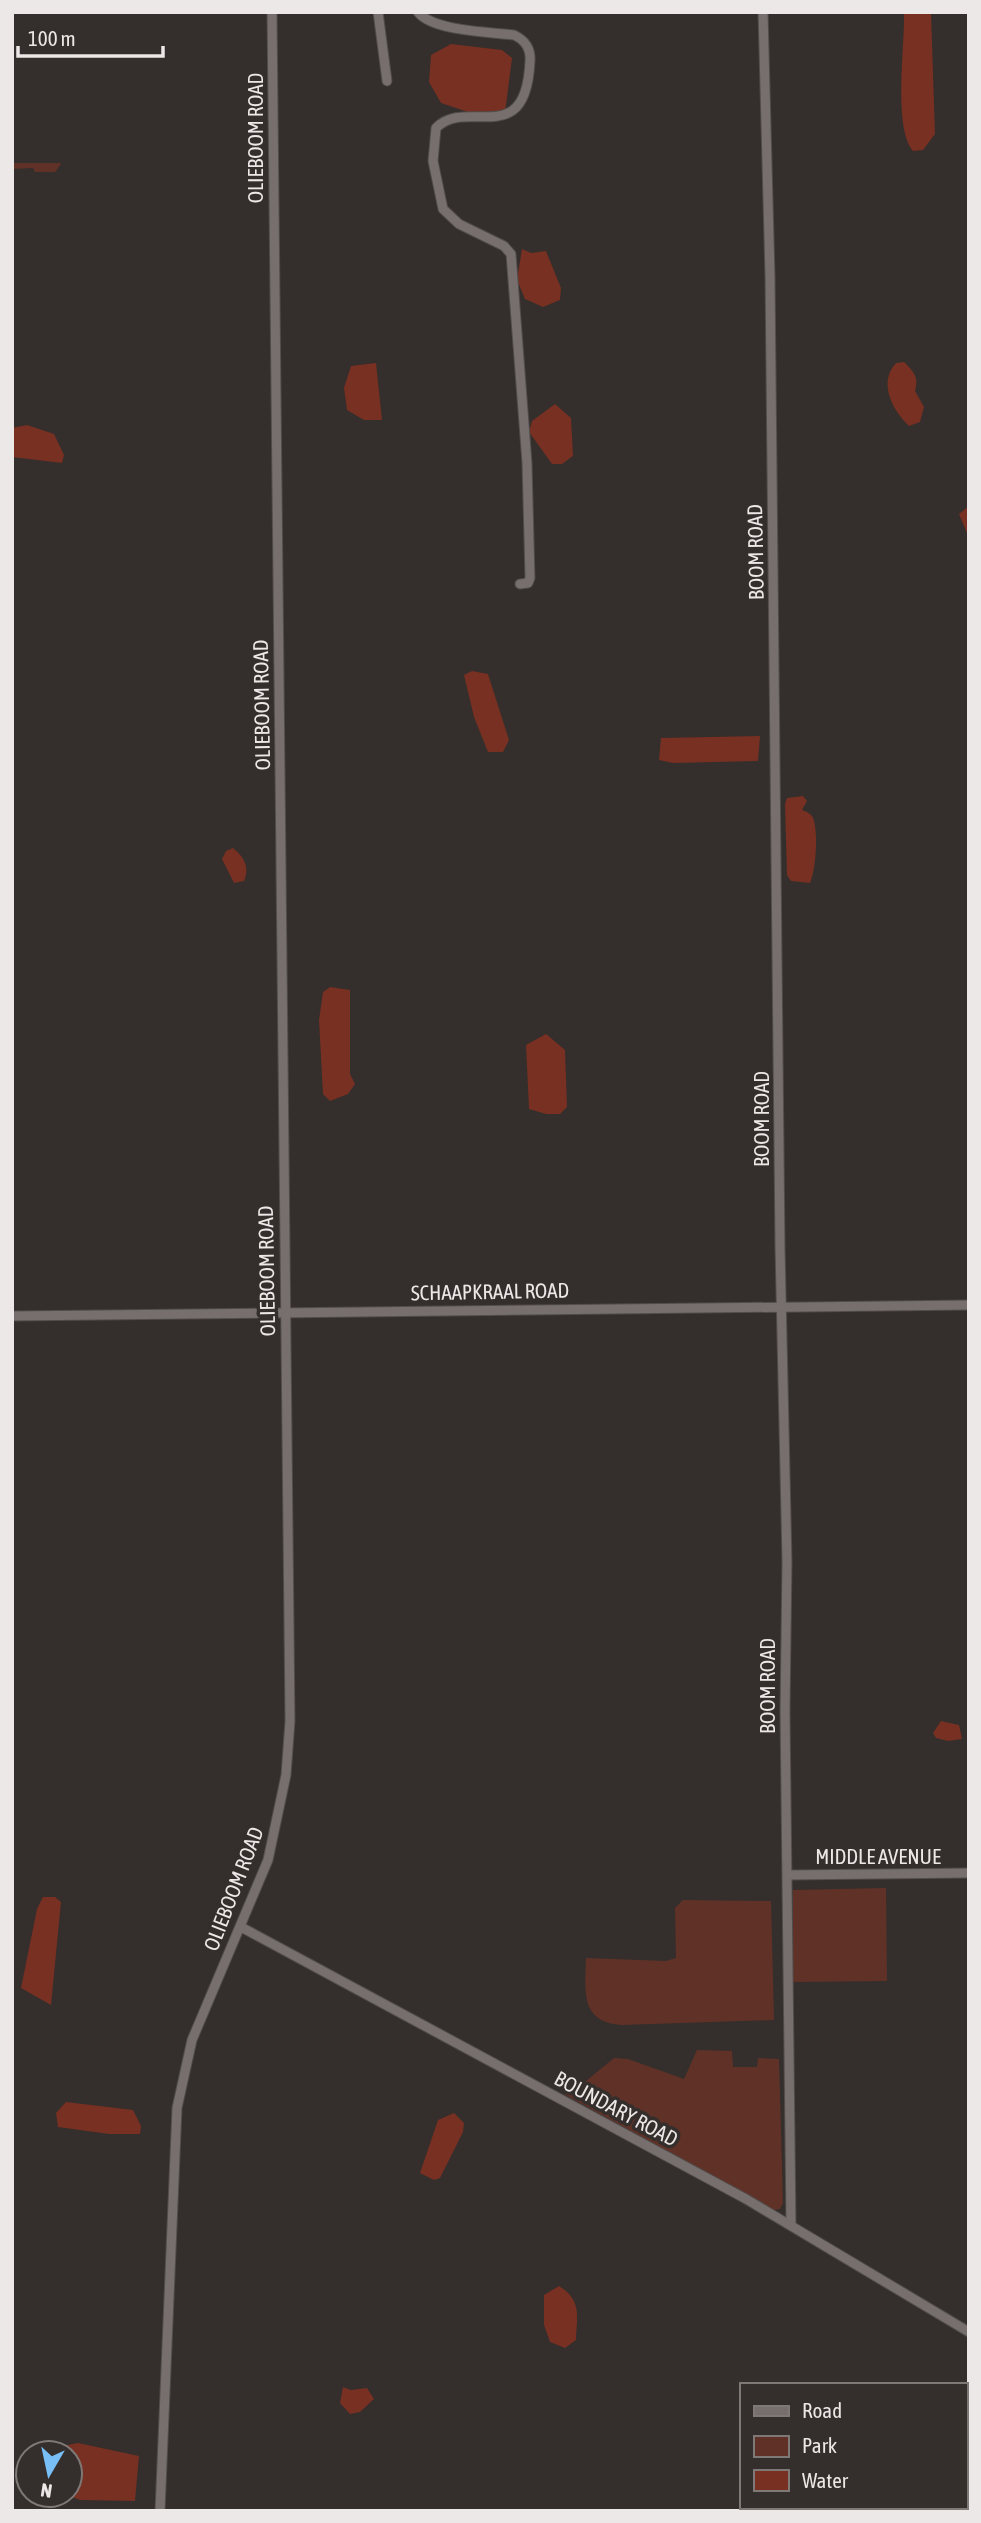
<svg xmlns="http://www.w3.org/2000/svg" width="981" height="2523" font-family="'Asap Condensed',sans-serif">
	<rect width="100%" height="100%" fill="#342e2c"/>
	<g fill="#603227">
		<path d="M12 163H60L61 164 55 172H35L33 168 12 169Z"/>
		<path d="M886 1888 887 1981 793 1982V1890Z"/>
		<path d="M683 1900 771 1901 774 2020 621 2025C580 2022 585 1991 586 1958L666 1961 676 1958 675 1908Z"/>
		<path d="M697 2050 732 2051 733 2067H757L758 2058 779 2059 783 2203 780 2209 774 2210 564 2094 580 2086 614 2058 628 2059 684 2079Z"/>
	</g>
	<g fill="#773021">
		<path d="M904 12H931L935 134 923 150 913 151C893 127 905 46 904 12Z"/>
		<path d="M451 44 502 50 512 58 505 113H471L441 103 429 82 431 55Z"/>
		<path d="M522 249 531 253 546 251 561 288 560 300 543 307 525 299 517 280Z"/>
		<path d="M904 362C914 372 919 377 915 391L924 407 920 422 909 426C892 410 878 382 896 363Z"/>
		<path d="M376 363 382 420H364L347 410 344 388 351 366Z"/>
		<path d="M555 404 571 418 573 456 562 464H552L529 432 532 421Z"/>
		<path d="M27 425 54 434 64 455 62 463 12 457V428Z"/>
		<path d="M969 506V538L959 514Z"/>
		<path d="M472 671 488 674 509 740 503 752H488L474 717 464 675Z"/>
		<path d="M760 736 758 761 673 763 659 760 661 738Z"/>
		<path d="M803 796 807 801 802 810C807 812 813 814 814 821 818 835 816 870 810 883L791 881 787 875 785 804 787 798Z"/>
		<path d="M233 848C244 857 250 867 244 881L234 883 222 859 226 851Z"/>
		<path d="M330 987 350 990V1074L355 1084 348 1094 330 1101 323 1094 319 1020 323 992Z"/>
		<path d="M546 1034 565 1050 567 1107 560 1114H546L529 1109 526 1045Z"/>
		<path d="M941 1721 959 1725 962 1739 948 1741 936 1738 933 1733Z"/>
		<path d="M43 1897H55L61 1902 51 2005 21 1988 37 1909Z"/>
		<path d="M66 2102 133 2110 141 2126 140 2134H109L58 2127 56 2113Z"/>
		<path d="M454 2113 464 2123 463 2132 440 2178 434 2180 420 2173 438 2120Z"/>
		<path d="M559 2286C582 2300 577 2316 576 2340L565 2348 550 2342 544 2325V2295Z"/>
		<path d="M343 2387 351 2390 367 2388 374 2399 360 2412 350 2414 340 2403Z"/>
		<path d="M78 2443 139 2456 135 2501 80 2500 67 2495H70V2453H60L62 2446Z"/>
	</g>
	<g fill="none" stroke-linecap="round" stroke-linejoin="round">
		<g stroke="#514d4c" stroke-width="11">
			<g id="minor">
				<path d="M378 12 387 81"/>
				<path d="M418 12C432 31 490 32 514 35 525 40 531 49 530 61 526 152 467 96 436 128L433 161 443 209 459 224 504 246 511 254 527 463 530 578 528 583 520 584"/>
				<path d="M763 12 770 276 780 1247 787 1562 785 1711 791 2225"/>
				<path d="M12 1316 969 1305"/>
				<path d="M788 1875 969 1873"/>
				<path d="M241 1927 746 2199 969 2332"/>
				<path d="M160 2511 177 2108 192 2040 268 1860 286 1775 290 1721 272 12"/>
			</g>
		</g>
		<use href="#minor" stroke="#766f6d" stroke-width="9"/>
	</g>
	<g text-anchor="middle" stroke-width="7" stroke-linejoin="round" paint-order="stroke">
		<g font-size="21" fill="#ece8e7" stroke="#342e2c">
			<text transform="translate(256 138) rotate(-90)" y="7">OLIEBOOM ROAD</text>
			<text transform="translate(756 552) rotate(-91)" y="7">BOOM ROAD</text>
			<text transform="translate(262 705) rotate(-91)" y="7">OLIEBOOM ROAD</text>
			<text transform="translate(762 1119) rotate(-90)" y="7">BOOM ROAD</text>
			<text transform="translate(267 1271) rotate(-91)" y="7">OLIEBOOM ROAD</text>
			<text transform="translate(490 1292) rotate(-1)" y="7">SCHAAPKRAAL ROAD</text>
			<text transform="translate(768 1686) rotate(-90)" y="7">BOOM ROAD</text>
			<text x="878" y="1864">MIDDLE AVENUE</text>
			<text transform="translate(234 1889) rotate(-69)" y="7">OLIEBOOM ROAD</text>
			<text transform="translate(616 2109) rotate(28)" y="7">BOUNDARY ROAD</text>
		</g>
	</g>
	<rect width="981" height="2523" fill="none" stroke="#ece8e7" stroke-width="28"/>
	<rect x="740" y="2383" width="228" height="126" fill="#342e2c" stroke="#7e7877" stroke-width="2"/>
	<rect x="754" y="2406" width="35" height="10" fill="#766f6d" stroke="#7e7877" stroke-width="2"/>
	<text x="802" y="2418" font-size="21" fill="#ece8e7">Road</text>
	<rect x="754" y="2436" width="35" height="21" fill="#603227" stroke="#7e7877" stroke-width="2"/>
	<text x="802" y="2453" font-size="21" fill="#ece8e7">Park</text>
	<rect x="754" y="2470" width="35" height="21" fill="#773021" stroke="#7e7877" stroke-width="2"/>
	<text x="802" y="2488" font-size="21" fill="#ece8e7">Water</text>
	<g transform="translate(49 2474) rotate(189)"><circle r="33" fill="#342e2c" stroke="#7e7877" stroke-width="2"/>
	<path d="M0-5L12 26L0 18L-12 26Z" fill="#78bff7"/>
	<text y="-10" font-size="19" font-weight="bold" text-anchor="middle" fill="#ece8e7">N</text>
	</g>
	<path d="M18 46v10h145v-10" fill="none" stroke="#ece8e7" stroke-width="3.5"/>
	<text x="28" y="46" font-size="21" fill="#ece8e7" stroke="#342e2c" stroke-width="5" paint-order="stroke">100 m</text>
</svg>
